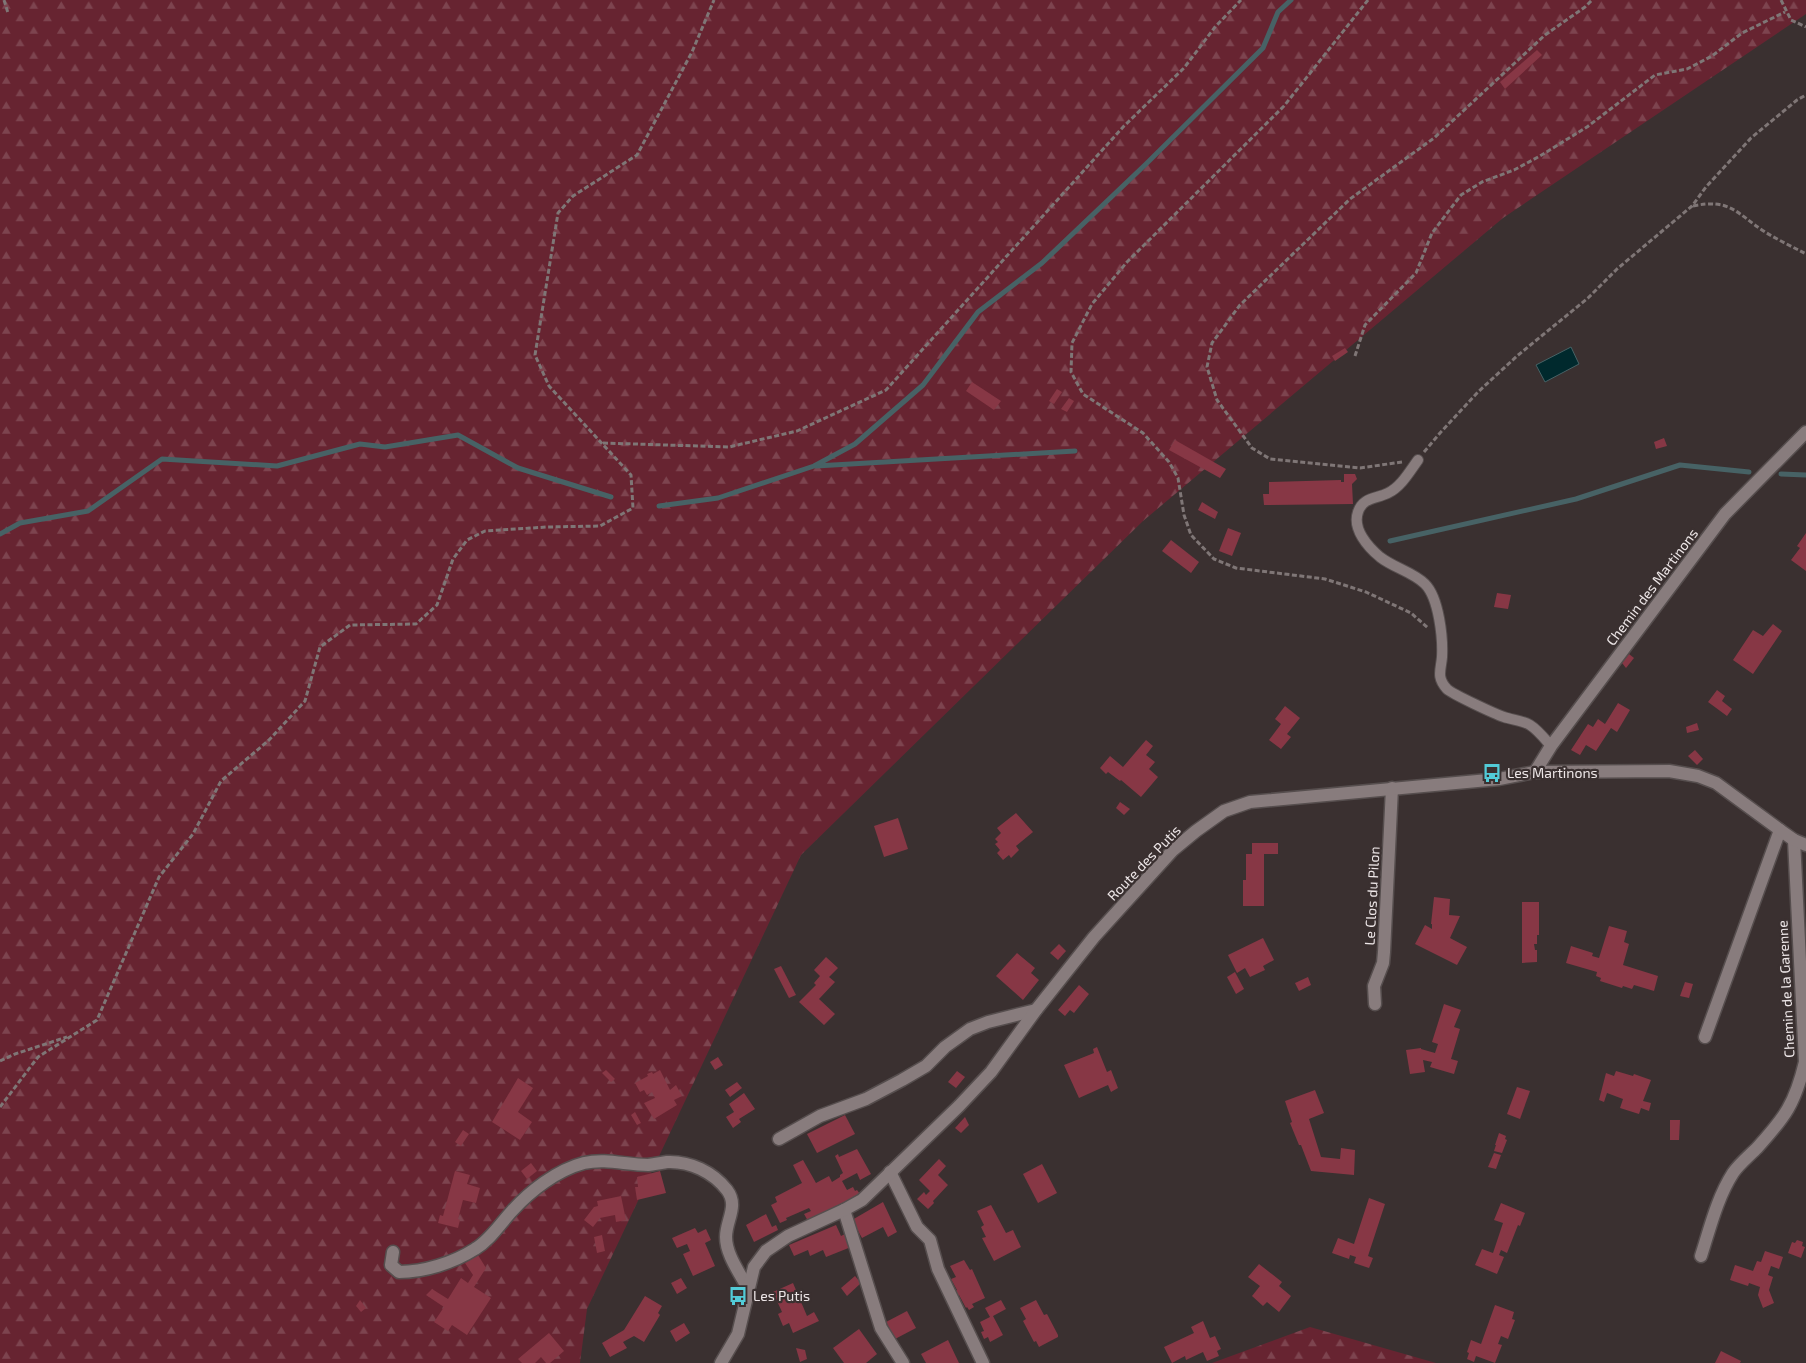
<svg xmlns="http://www.w3.org/2000/svg" width="1806" height="1363" font-family="'Exo 2',sans-serif">
	<defs>
		<pattern id="forest-firs" width="22" height="20" patternUnits="userSpaceOnUse" patternTransform="scale(1.25)"><rect width="22" height="20" fill="#672431"/><path d="M5 1l3.5 6h-7zM16 11l3.5 6h-7z" fill="#7d444f"/></pattern>
	</defs>
	<rect width="100%" height="100%" fill="#3a3030"/>
	<g fill="url(#forest-firs)">
		<path d="M0 0H1806V14L1503 218 1143 521 801 855 587 1309 580 1363H0Z"/>
		<path d="M1310 1327 1436 1363H1212Z"/>
	</g>
	<path fill="#00292d" stroke="#476265" d="M1571 347 1579 364 1545 382 1536 365Z"/>
	<g fill="none" stroke-linecap="round" stroke-linejoin="round">
		<g stroke="#476265" stroke-width="5">
			<path d="M816 466 1075 451"/>
			<path d="M1781 474 1806 475"/>
			<path d="M659 506 718 498 814 466 855 444 923 385 978 312 1042 263 1146 164 1263 48 1278 12 1291 0"/>
			<path d="M0 534 20 523 88 511 162 459 277 466 360 444 385 447 458 435 518 468 611 497"/>
			<path d="M1390 541 1576 499 1680 465 1749 472"/>
		</g>
	</g>
	<g fill="#873745">
		<path d="M1537 50 1542 55 1505 89 1500 82Z"/>
		<path d="M1345 348 1348 352 1335 361 1332 356Z"/>
		<path d="M972 382 1001 401 994 410 966 391Z"/>
		<path d="M1057 389 1062 392 1054 404 1049 401Z"/>
		<path d="M1069 398 1074 401 1067 412 1061 409Z"/>
		<path d="M1664 438 1667 446 1656 449 1654 442Z"/>
		<path d="M1175 440 1226 469 1220 478 1169 450Z"/>
		<path d="M1344 474H1355L1357 479 1352 484 1353 504 1264 505 1263 494H1269V482L1341 480V482H1344Z"/>
		<path d="M1202 502 1218 512 1215 519 1198 510Z"/>
		<path d="M1228 528 1241 533 1232 556 1219 551Z"/>
		<path d="M1806 533V571L1791 560 1800 548 1797 546Z"/>
		<path d="M1171 540 1199 562 1191 573 1162 551Z"/>
		<path d="M1497 593 1511 595 1508 609 1494 607Z"/>
		<path d="M1773 624 1782 631 1753 674 1733 660 1753 630 1763 636Z"/>
		<path d="M1629 654 1634 658 1626 668 1622 663Z"/>
		<path d="M1717 690 1725 696 1722 701 1732 709 1727 716 1708 702Z"/>
		<path d="M1618 703 1630 710 1617 732 1611 728 1596 751 1586 745 1580 755 1571 750 1588 724 1593 727 1598 719 1605 724Z"/>
		<path d="M1285 706 1300 718 1287 734 1291 737 1281 749 1269 740 1281 724 1275 719Z"/>
		<path d="M1697 723 1699 730 1687 733 1686 727Z"/>
		<path d="M1146 740 1153 746 1146 755 1155 762 1149 769 1158 777 1141 797 1121 780 1120 781 1108 772 1106 774 1100 768 1110 756 1123 767Z"/>
		<path d="M1695 750 1703 759 1697 765 1688 756Z"/>
		<path d="M1120 802 1130 809 1124 815 1116 808Z"/>
		<path d="M1016 813 1033 832 1016 846 1019 850 1011 858 1009 855 1003 860 997 853 1000 850 995 844 998 842 995 839 1001 833 997 828Z"/>
		<path d="M898 818 908 849 884 857 874 826Z"/>
		<path d="M1252 843H1278V854H1264V906H1243V880H1246V854H1252Z"/>
		<path d="M1434 897 1450 899 1449 915 1460 916 1450 938 1467 947 1457 965 1415 944 1425 925 1432 929V924H1431Z"/>
		<path d="M1522 902H1539V935H1537V944H1534L1535 950H1537V962L1522 963Z"/>
		<path d="M1609 926 1627 931 1624 942 1629 944 1623 965 1658 976 1654 991 1634 985 1632 989 1623 986 1622 988 1600 981 1601 978 1596 976 1597 972 1566 963 1571 946 1593 953 1592 956 1599 958Z"/>
		<path d="M1263 938 1274 960 1263 966 1265 970 1250 977 1245 968 1237 973 1228 955Z"/>
		<path d="M1059 944 1066 951 1058 960 1050 953Z"/>
		<path d="M1017 953 1035 968 1031 973 1039 980 1023 1000 996 976Z"/>
		<path d="M826 957 838 968 829 977 835 982 819 999 835 1014 824 1025 799 1002 816 985 814 983 820 976 814 970Z"/>
		<path d="M781 966 796 995 789 998 774 969Z"/>
		<path d="M1235 972 1244 989 1236 994 1227 977Z"/>
		<path d="M1308 977 1311 985 1299 991 1295 983Z"/>
		<path d="M1685 982 1693 984 1689 998 1680 996Z"/>
		<path d="M1079 985 1089 994 1074 1013 1070 1010 1065 1016 1058 1010Z"/>
		<path d="M1444 1004 1461 1010 1454 1027 1460 1029 1451 1059 1458 1061 1454 1074 1430 1067 1432 1062 1423 1060 1425 1072 1410 1074 1406 1050 1421 1048V1049L1435 1053 1438 1044 1432 1042Z"/>
		<path d="M1097 1047 1107 1072 1111 1070 1118 1088 1111 1092 1108 1085 1079 1098 1064 1065 1094 1053 1093 1049Z"/>
		<path d="M718 1057 723 1065 715 1070 710 1062Z"/>
		<path d="M606 1070 615 1079 611 1082 602 1073Z"/>
		<path d="M660 1070 670 1090 676 1085 682 1096 674 1100 677 1105 654 1119 644 1103 655 1098 652 1092 647 1095 644 1090 640 1092 635 1083 648 1076 647 1074 652 1072 653 1074Z"/>
		<path d="M957 1071 965 1077 956 1088 948 1082Z"/>
		<path d="M1616 1071 1633 1076 1634 1074 1651 1080 1643 1101 1651 1103 1649 1111 1641 1108 1639 1114 1620 1108 1623 1099 1607 1093 1604 1102 1599 1100 1606 1073 1614 1076Z"/>
		<path d="M518 1078 533 1088 518 1112 532 1122 520 1140 492 1122Z"/>
		<path d="M737 1082 742 1088 730 1097 725 1090Z"/>
		<path d="M1517 1087 1530 1091 1520 1119 1507 1114Z"/>
		<path d="M1315 1090 1324 1113 1309 1119 1321 1157 1340 1159 1341 1148 1355 1150 1354 1175 1311 1171 1301 1145H1299L1290 1123 1292 1122 1285 1101Z"/>
		<path d="M744 1093 755 1109 739 1119 741 1122 733 1128 726 1117 734 1112 729 1104Z"/>
		<path d="M635 1112 641 1123 637 1125 631 1115Z"/>
		<path d="M845 1115 855 1134 817 1153 807 1134Z"/>
		<path d="M965 1117 969 1125 961 1133 955 1128Z"/>
		<path d="M1670 1120H1680L1679 1140H1670Z"/>
		<path d="M463 1130 469 1134 461 1146 455 1142Z"/>
		<path d="M1499 1133 1506 1136 1505 1139 1507 1140 1502 1153 1494 1151 1496 1145H1495Z"/>
		<path d="M857 1149 871 1174 860 1180 857 1173 842 1181 847 1190 853 1187 855 1191 857 1190 860 1194 808 1221 804 1214 811 1211 809 1208 786 1218 787 1220 780 1223 771 1205 777 1202 775 1197 802 1183 793 1165 803 1160 816 1183 829 1176 832 1182 840 1177V1175L843 1173 835 1156 838 1154 839 1157Z"/>
		<path d="M1494 1153 1501 1155 1496 1169 1488 1167Z"/>
		<path d="M939 1159 946 1166 938 1175 948 1185 933 1201 934 1203 928 1209 917 1199 924 1192 926 1195 930 1191 919 1180Z"/>
		<path d="M531 1163 537 1171 527 1179 521 1171Z"/>
		<path d="M1042 1164 1057 1193 1038 1203 1023 1174Z"/>
		<path d="M455 1171 470 1175 467 1184 480 1188 476 1203 463 1200 458 1219 460 1220 458 1228 438 1223 440 1215 443 1216Z"/>
		<path d="M660 1171 666 1193 637 1200 635 1187H638L637 1177Z"/>
		<path d="M621 1196 626 1220 616 1222 615 1215 600 1218 593 1227 584 1220 594 1207 598 1206 597 1201Z"/>
		<path d="M1369 1198 1385 1204 1368 1256 1373 1258 1369 1268 1354 1263 1356 1257 1350 1255 1349 1259 1332 1253 1338 1238 1354 1244Z"/>
		<path d="M883 1202 897 1232 888 1237 883 1227 862 1238 852 1220Z"/>
		<path d="M1501 1203 1525 1213 1520 1226 1518 1225 1507 1253 1501 1250 1499 1255 1504 1257 1497 1274 1475 1265 1482 1249 1493 1253 1503 1223 1494 1220Z"/>
		<path d="M991 1205 1006 1233 1013 1230 1021 1247 994 1261 982 1238 986 1237 981 1227 984 1225 977 1211Z"/>
		<path d="M766 1214 772 1227 776 1225 778 1230 754 1242 746 1225Z"/>
		<path d="M836 1225 841 1236 845 1234 851 1247 826 1257 823 1250 810 1256 808 1250 794 1256 789 1245Z"/>
		<path d="M695 1228 698 1233 706 1229 711 1240 705 1243 715 1266 693 1276 683 1254 690 1251 687 1244 677 1248 672 1238Z"/>
		<path d="M602 1235 605 1251 597 1253 594 1237Z"/>
		<path d="M1797 1240 1803 1242 1802 1246 1805 1247 1801 1258 1788 1253 1792 1242 1795 1243Z"/>
		<path d="M1765 1251 1783 1257 1779 1269 1771 1266 1768 1275 1773 1277 1769 1290 1774 1303 1763 1308 1758 1295 1760 1287 1749 1283 1748 1286 1730 1280 1735 1265 1753 1271 1757 1261 1761 1262Z"/>
		<path d="M478 1255 486 1268 474 1287 491 1298 467 1335 452 1325 448 1331 434 1322 444 1307 426 1295 432 1289 448 1299 461 1278 468 1283 473 1275 465 1263Z"/>
		<path d="M964 1260 970 1270 972 1269 985 1298 972 1304 974 1307 969 1310 967 1307 966 1308 959 1295 957 1296 955 1291 957 1290 951 1279 956 1277 950 1266Z"/>
		<path d="M1259 1264 1282 1282 1279 1286 1291 1296 1279 1312 1267 1302 1263 1306 1252 1296 1260 1286 1248 1277Z"/>
		<path d="M855 1276 861 1283 847 1296 841 1288Z"/>
		<path d="M681 1278 687 1288 677 1294 671 1283Z"/>
		<path d="M793 1283 807 1316 814 1312 819 1321 793 1333 789 1323 783 1326 778 1314 782 1312 773 1292Z"/>
		<path d="M645 1296 662 1306 658 1313 660 1315 644 1342 634 1336 623 1342 627 1348 610 1357 602 1343 624 1330Z"/>
		<path d="M360 1300 366 1308 361 1312 356 1306Z"/>
		<path d="M1001 1300 1006 1309 993 1316 1003 1335 990 1342 988 1337 984 1339 981 1332 984 1331 980 1322 990 1317 985 1308Z"/>
		<path d="M1036 1300 1044 1315 1047 1314 1058 1335V1337L1039 1347 1036 1341 1034 1342 1023 1321 1026 1319 1020 1308Z"/>
		<path d="M1495 1305 1514 1312 1512 1319 1515 1320 1508 1339 1501 1336 1498 1344 1502 1345 1495 1363 1476 1356 1474 1362 1467 1359 1469 1353 1467 1352 1471 1340 1481 1344Z"/>
		<path d="M907 1311 916 1328 895 1339 886 1322Z"/>
		<path d="M1203 1321 1210 1338 1215 1336 1221 1349 1217 1351 1219 1356 1207 1361 1203 1352 1186 1360 1185 1356 1172 1363 1164 1347 1194 1333 1191 1327Z"/>
		<path d="M684 1323 690 1333 676 1342 670 1331Z"/>
		<path d="M859 1329 877 1354 866 1363H844L833 1348Z"/>
		<path d="M549 1333 564 1351 550 1363H546L541 1357 535 1363H522L518 1359Z"/>
		<path d="M948 1340 959 1363H926L921 1354Z"/>
		<path d="M796 1348 805 1350 807 1359 800 1362Z"/>
		<path d="M1721 1351 1741 1361 1740 1363H1715Z"/>
	</g>
	<g fill="none" stroke-linecap="round" stroke-linejoin="round">
		<g stroke="#564e4e" stroke-width="12">
			<path id="service" d="M1418 460C1410 471 1401 487 1388 493 1376 499 1363 497 1358 512 1352 529 1368 547 1380 557 1394 568 1413 572 1425 584 1439 598 1443 638 1442 657 1441 670 1436 677 1447 689 1452 694 1495 714 1504 717 1512 720 1522 720 1530 725 1538 730 1545 739 1551 746"/>
		</g>
		<g stroke="#564e4e" stroke-width="15">
			<g id="minor">
				<path d="M1535 772 1551 746 1725 514 1806 432"/>
				<path d="M1375 1004 1374 986 1383 963 1384 952 1392 788"/>
				<path d="M1705 1037 1780 830"/>
				<path d="M779 1139 820 1116 866 1099 902 1080 926 1066 945 1047 970 1029 988 1022 1036 1010"/>
				<path d="M890 1172 917 1227 930 1240 938 1269 983 1363"/>
				<path d="M844 1210 881 1328 903 1363"/>
				<path d="M393 1252 391 1265 399 1272C424 1272 453 1263 475 1249 490 1240 500 1224 512 1211 530 1191 557 1170 584 1163 606 1158 626 1165 648 1165 655 1164 661 1163 667 1162 690 1161 713 1172 727 1190 739 1206 726 1220 726 1237 726 1255 740 1273 748 1289"/>
				<path d="M1701 1256C1710 1228 1717 1198 1733 1173 1739 1164 1749 1156 1757 1148 1785 1117 1795 1104 1805 1062L1794 840"/>
			</g>
		</g>
		<g stroke="#564e4e" stroke-width="15">
			<path id="tertiary" d="M721 1363 738 1334 754 1267 766 1251 788 1236 844 1210 862 1200 959 1106 991 1072 1036 1010 1094 937 1173 850 1196 831 1224 811 1250 802 1499 779 1535 772 1669 771 1698 776 1716 783 1780 830 1794 840 1806 845"/>
		</g>
		<g stroke="#7f7676" stroke-width="3" stroke-dasharray="5 2.5" stroke-linecap="butt">
			<path d="M4 0 8 13"/>
			<path d="M1368 0 1284 106 1127 262 1092 304 1072 343 1071 372 1083 394 1143 433 1169 462 1178 478 1184 515 1191 535 1214 559 1236 568 1325 579 1366 592 1411 613 1428 628"/>
			<path d="M1781 0 1791 20 1806 27"/>
			<path d="M1693 206C1731 198 1737 214 1765 232 1778 240 1793 247 1806 254"/>
			<path d="M1355 356 1365 325 1416 273 1432 233 1461 195 1482 182 1514 170 1540 156 1587 127 1655 75 1687 69 1712 56 1742 33 1785 12"/>
			<path d="M603 443 729 447 797 431 886 390 1124 126 1184 68 1215 27 1241 0"/>
			<path d="M1424 452 1440 433 1478 392 1517 356 1588 298 1617 269 1692 206 1706 187 1751 138 1797 100 1806 95"/>
			<path d="M1402 462 1360 468 1270 459 1252 448 1217 400 1207 367 1212 343 1240 305 1350 199 1434 138 1545 35 1585 7 1592 0"/>
			<path d="M0 1061 15 1054 67 1037"/>
			<path d="M0 1107 38 1057 97 1020 159 877 193 834 221 781 269 740 305 701 320 647 350 625 416 624 437 605 453 559 467 540 485 531 547 527 600 526 633 508 631 475 549 386 535 355 558 213 573 196 637 155 692 52 714 0"/>
		</g>
		<use href="#service" stroke="#887c7d" stroke-width="10"/>
		<use href="#minor" stroke="#887c7d" stroke-width="12"/>
		<use href="#tertiary" stroke="#887c7d" stroke-width="12"/>
	</g>
	<defs>
		<g id="bus-bare" transform="scale(1.5)"><path d="M-5-6H5V4H4V6H2V4H-2V6H-4V4H-5ZM-3.5-4V0h7V-4ZM-3.5 1.2v1.5H-2V1.2ZM2 1.2v1.5H3.5V1.2Z" fill="#52cbd7" stroke="#3a3030" stroke-width="2.5" paint-order="stroke"/></g>
	</defs>
	<g fill-rule="evenodd">
		<use href="#bus-bare" x="1492" y="773"/>
		<use href="#bus-bare" x="738" y="1296"/>
	</g>
	<g text-anchor="middle" stroke-width="4.5" stroke-linejoin="round" paint-order="stroke">
		<g font-size="14" fill="#eee7e8" stroke="#3a3030">
			<text transform="translate(1652 587) rotate(-53)" y="5">Chemin des Martinons</text>
			<text transform="translate(1144 863) rotate(-46)" y="5">Route des Putis</text>
			<text transform="translate(1372 896) rotate(-87)" y="5">Le Clos du Pilon</text>
			<text transform="translate(1786 989) rotate(-93)" y="5">Chemin de la Garenne</text>
		</g>
		<g font-size="14" fill="#eee7e8" stroke="#3a3030" text-anchor="start">
			<text x="1507" y="778">Les Martinons</text>
			<text x="753" y="1301">Les Putis</text>
		</g>
	</g>
</svg>
